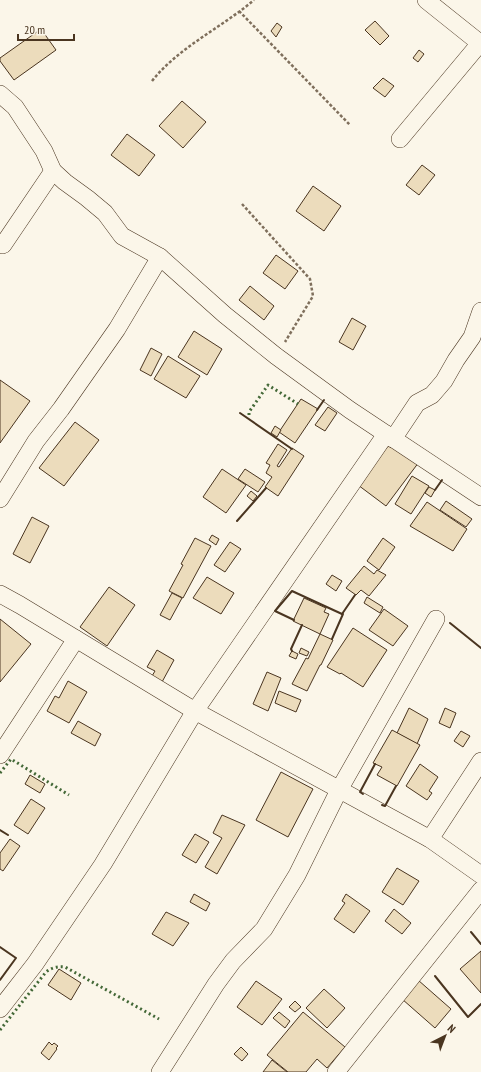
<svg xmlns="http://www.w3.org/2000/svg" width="481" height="1072" font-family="'PT Sans Narrow',sans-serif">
	<rect width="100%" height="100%" fill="#fbf6e9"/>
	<g fill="#ecdcbc" stroke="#4a3520">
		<path d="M375 21 389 36 380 45 365 30Z"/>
		<path d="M277 23 282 27 276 37 271 31Z"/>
		<path d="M41 29 56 50 14 80 0 61V58Z"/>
		<path d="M419 50 424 54 418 62 413 58Z"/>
		<path d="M383 78 394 86 385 97 373 88Z"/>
		<path d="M182 101 206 122 183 148 159 126Z"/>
		<path d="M127 134 155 155 139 176 111 155Z"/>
		<path d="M422 165 435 175 419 195 406 185Z"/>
		<path d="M313 186 341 206 324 231 296 211Z"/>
		<path d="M276 255 298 271 285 289 263 273Z"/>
		<path d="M250 286 274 306 264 320 239 300Z"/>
		<path d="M352 318 366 326 353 350 339 342Z"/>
		<path d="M194 331 222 349 207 375 178 357Z"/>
		<path d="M151 348 162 354 151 376 140 370Z"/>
		<path d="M168 356 200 376 186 398 154 379Z"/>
		<path d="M0 380 30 401 0 443Z"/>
		<path d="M301 399 318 409 295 443 279 432Z"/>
		<path d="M328 407 337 413 325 431 315 425Z"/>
		<path d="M75 422 99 440 64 486 39 468Z"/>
		<path d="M275 426 281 430 277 437 271 433Z"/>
		<path d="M391 442 419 462 386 506 358 485Z"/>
		<path d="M278 444 287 450 277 466 279 467 292 448 304 456 278 496 265 487 272 477 266 473 270 465 266 463Z"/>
		<path d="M222 469 246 485 226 513 203 497Z"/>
		<path d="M245 469 265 482 258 492 238 479Z"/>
		<path d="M412 476 429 486 411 514 395 504Z"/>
		<path d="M429 487 435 490 431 497 425 493Z"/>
		<path d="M251 491 257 496 253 501 247 496Z"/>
		<path d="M446 501 472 519 466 527 440 510Z"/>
		<path d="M427 502 467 529 453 551 410 526Z"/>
		<path d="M32 517 49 526 30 563 13 554Z"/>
		<path d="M212 535 219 539 216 545 209 540Z"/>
		<path d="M195 538 211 546 183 598 169 591 183 565 181 564Z"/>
		<path d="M383 538 395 547 379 570 367 561Z"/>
		<path d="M230 542 241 549 225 572 214 565Z"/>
		<path d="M364 566 374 574 377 570 386 575 369 596 361 590 356 595 346 588Z"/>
		<path d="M332 575 342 581 336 591 326 584Z"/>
		<path d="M207 577 234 593 221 614 193 598Z"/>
		<path d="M109 587 135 605 107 646 80 627Z"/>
		<path d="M172 593 182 598 170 620 160 615Z"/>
		<path d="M367 597 383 607 380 613 364 603Z"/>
		<path d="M304 598 326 608 324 612 329 614 320 634 333 640 321 665H320L307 691 292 684 306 658 308 659 320 634 293 621Z"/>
		<path d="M384 609 408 626 393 646 369 630Z"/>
		<path d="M0 619 31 644 0 682Z"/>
		<path d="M353 628 387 650 363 687 341 673 340 674 327 667Z"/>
		<path d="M301 648 309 652 307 656 299 653Z"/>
		<path d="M157 650 174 660 162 682 152 676 155 671 147 667Z"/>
		<path d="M292 651 298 654 296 659 289 656Z"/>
		<path d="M267 672 281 678 268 711 253 704Z"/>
		<path d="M68 681 87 692 69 723 47 711 55 696 59 698Z"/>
		<path d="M279 691 301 700 296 712 275 703Z"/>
		<path d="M409 708 428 719 417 744 397 733Z"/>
		<path d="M445 708 456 713 450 728 439 723Z"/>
		<path d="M78 721 101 734 95 746 71 733Z"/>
		<path d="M392 730 420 745 397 786 377 775 382 767 373 763Z"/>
		<path d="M461 731 470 736 463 747 454 741Z"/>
		<path d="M420 764 438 777 429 791 432 793 427 800 406 786Z"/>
		<path d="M281 772 313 789 288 837 256 820Z"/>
		<path d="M30 775 45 784 40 793 25 784Z"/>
		<path d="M31 799 45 808 28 834 14 825Z"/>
		<path d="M222 815 245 825 217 874 205 867 222 838 213 833Z"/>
		<path d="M195 834 209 842 196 863 182 855Z"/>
		<path d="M10 839 20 846 3 871 0 869V853Z"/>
		<path d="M397 868 419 881 403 905 382 892Z"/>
		<path d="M194 894 210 903 206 911 190 902Z"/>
		<path d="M346 894 370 911 354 933 334 919 345 903 342 901Z"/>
		<path d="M394 909 411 923 402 934 385 921Z"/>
		<path d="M166 912 189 923 173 946 152 934Z"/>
		<path d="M481 951V993L460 969Z"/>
		<path d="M59 969 81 983 71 1000 48 985Z"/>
		<path d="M418 980 451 1009 435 1028 402 999Z"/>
		<path d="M256 981 282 999 262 1025 237 1007Z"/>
		<path d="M324 989 345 1008 327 1028 306 1008Z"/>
		<path d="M295 1001 301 1007 295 1012 289 1007Z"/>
		<path d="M279 1012 290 1021 285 1028 273 1018Z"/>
		<path d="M303 1012 345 1047 327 1068 317 1059 306 1072H288L267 1055Z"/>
		<path d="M49 1042 52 1045 54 1043 58 1046 56 1048 57 1049 49 1060 41 1053Z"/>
		<path d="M241 1047 248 1054 242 1061 234 1054Z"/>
		<path d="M272 1060 287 1072H263Z"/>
	</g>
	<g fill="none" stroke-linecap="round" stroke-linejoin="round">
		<g stroke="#4a3520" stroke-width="18">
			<g id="street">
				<path d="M426 0 481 44"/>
				<path d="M0 94 15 107 44 151 53 171 65 182 87 198 105 213 122 236 160 257 225 315 276 356 350 410 481 497"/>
				<path d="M400 139 481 42"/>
				<path d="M3 245 53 171"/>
				<path d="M393 439 417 403 432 395 444 381 456 360 472 337 481 311"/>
				<path d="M0 499 36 441 61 409 117 329 160 257"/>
				<path d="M0 594 20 605 195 711 430 839 481 875"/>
				<path d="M0 755 76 639"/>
				<path d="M430 839 481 761"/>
				<path d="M0 1009 35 964 103 864 195 711 386 434"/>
				<path d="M160 1072 216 984 233 961 264 929 297 875 339 790 436 619"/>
				<path d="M336 1072 481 890"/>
			</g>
		</g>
		<g stroke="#7f6f5c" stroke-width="2.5" stroke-dasharray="3 2" stroke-linecap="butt">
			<path d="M239 11 350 125"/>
			<path d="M152 81C179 47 221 28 254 0"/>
			<path d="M242 204 310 279 313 296 285 342"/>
		</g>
		<use href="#street" stroke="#fbf6e9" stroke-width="17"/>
		<g stroke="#436837" stroke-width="3" stroke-dasharray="2 3" stroke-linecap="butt">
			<path d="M249 415V412L268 385 298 404"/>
			<path d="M0 773 11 759 69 795"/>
			<path d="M0 1030 46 972C51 968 57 966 65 967L159 1019"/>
		</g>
		<g stroke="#4a3520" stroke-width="2">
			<path d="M317 410 324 400"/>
			<path d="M240 413 292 449"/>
			<path d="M435 490 442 480"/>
			<path d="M237 521 266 488"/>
			<path d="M294 620 275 611 292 591 342 614"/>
			<path d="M450 623 481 648"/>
			<path d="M332 639 343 614H342L355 595"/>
			<path d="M292 651 291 649 302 625"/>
			<path d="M363 794 360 792 375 764"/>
			<path d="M382 805 385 806 396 786"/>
			<path d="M0 830 8 835"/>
			<path d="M471 932 481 944"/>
			<path d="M0 947 16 958 0 980"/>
			<path d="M435 976 468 1017 481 1004"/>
		</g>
	</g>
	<g transform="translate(445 1036) rotate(42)" stroke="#fbf6e9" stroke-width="3" paint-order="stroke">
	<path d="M0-3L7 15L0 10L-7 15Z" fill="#4a3520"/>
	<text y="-6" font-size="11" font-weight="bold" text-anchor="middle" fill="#4a3520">N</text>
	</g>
	<path d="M18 34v6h56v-6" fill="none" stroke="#4a3520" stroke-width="2"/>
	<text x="24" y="34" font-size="12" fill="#4a3520" stroke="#fbf6e9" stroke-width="3" paint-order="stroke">20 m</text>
</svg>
